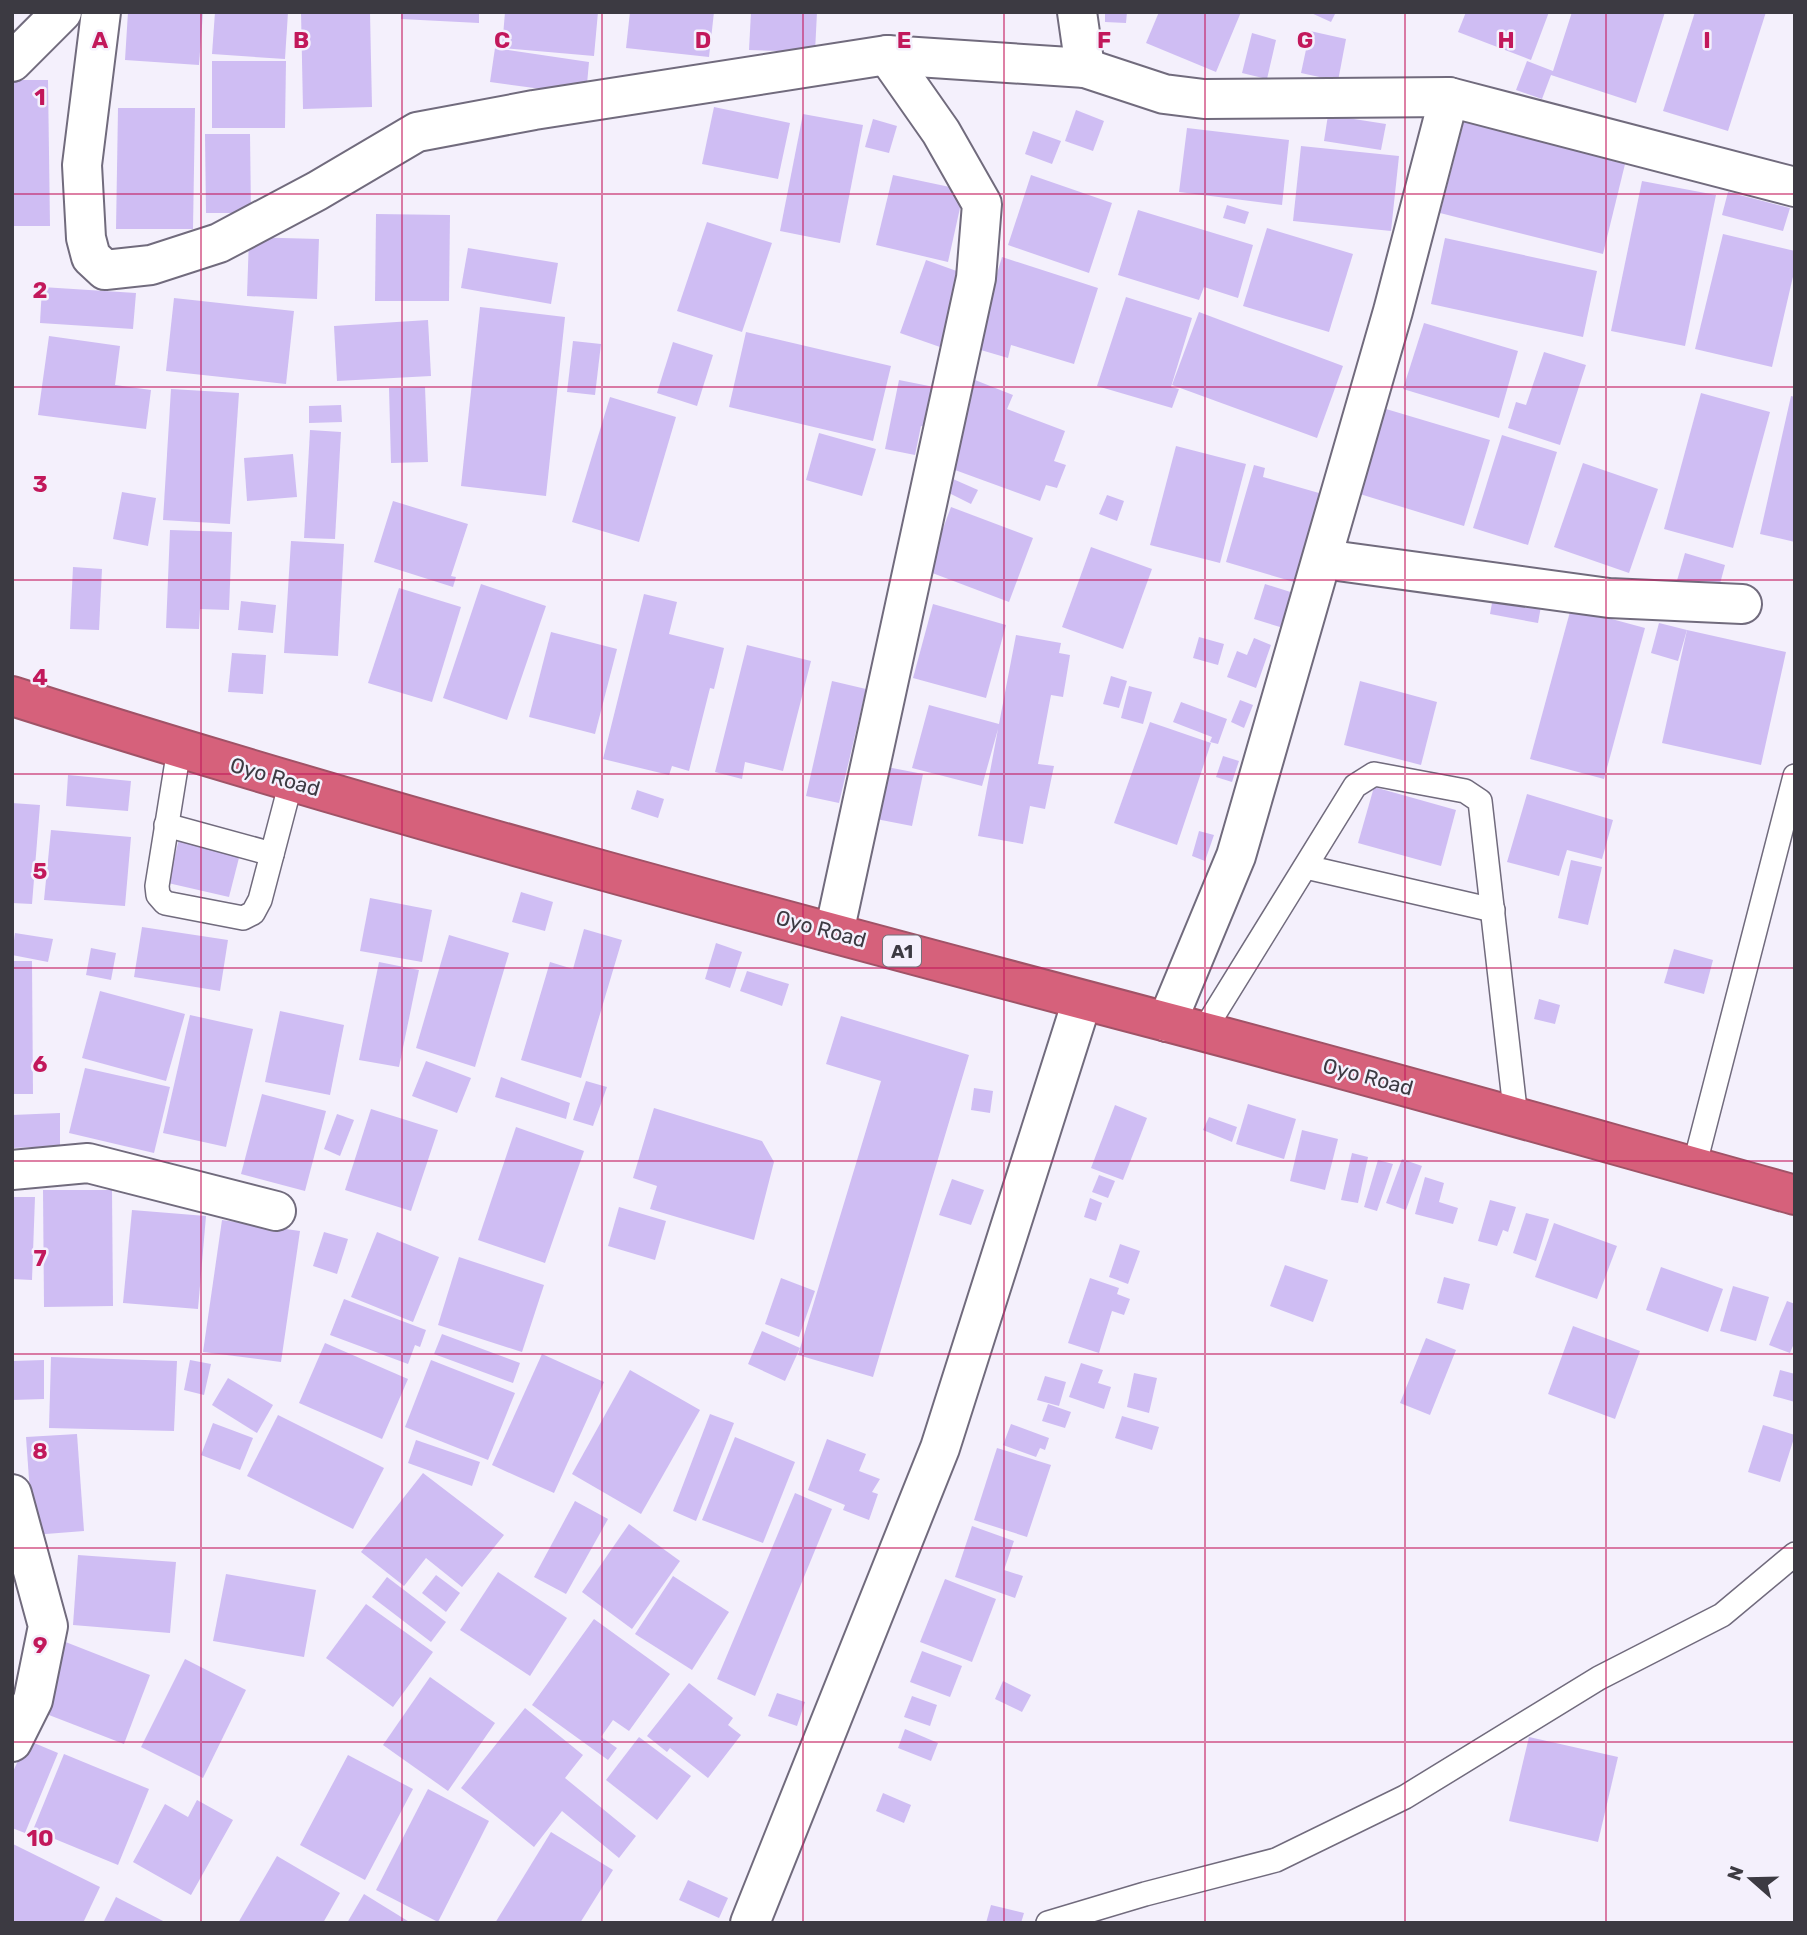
<svg xmlns="http://www.w3.org/2000/svg" width="1807" height="1935" font-family="Rubik,sans-serif">
	<rect width="100%" height="100%" fill="#f4f0fc"/>
	<g fill="#cfbdf3">
		<path d="M128 12H203L199 65 125 60Z"/>
		<path d="M215 12H288L285 59 212 54Z"/>
		<path d="M301 12H370L372 107 303 109Z"/>
		<path d="M401 12H479V23L401 19Z"/>
		<path d="M505 12H598L594 56 502 48Z"/>
		<path d="M630 12H714L709 57 626 48Z"/>
		<path d="M751 12H817L815 52 749 50Z"/>
		<path d="M1105 12H1127L1126 23 1105 22Z"/>
		<path d="M1159 12H1241L1216 72 1146 43Z"/>
		<path d="M1309 12H1336L1331 22Z"/>
		<path d="M1466 12H1549L1531 60 1458 32Z"/>
		<path d="M1572 12H1665L1636 103 1551 75 1542 99 1516 90 1527 61 1553 71Z"/>
		<path d="M1695 12H1766L1728 131 1663 111Z"/>
		<path d="M1310 31 1346 39 1338 81 1301 73Z"/>
		<path d="M1252 33 1276 40 1267 79 1242 73Z"/>
		<path d="M495 48 589 62 586 95 490 82Z"/>
		<path d="M212 61H286L285 128H212Z"/>
		<path d="M12 80H48L50 226H12Z"/>
		<path d="M714 107 790 123 778 179 702 164Z"/>
		<path d="M118 108H195L193 229H116Z"/>
		<path d="M1076 110 1104 121 1093 151 1065 141Z"/>
		<path d="M803 114 863 125 840 243 780 231Z"/>
		<path d="M1328 115 1386 124 1381 150 1324 141Z"/>
		<path d="M873 119 897 126 889 153 865 147Z"/>
		<path d="M1464 121 1626 160 1603 254 1440 213Z"/>
		<path d="M1187 128 1289 140 1282 205 1179 192Z"/>
		<path d="M1033 131 1061 141 1052 164 1025 154Z"/>
		<path d="M205 134H250L251 213H206Z"/>
		<path d="M1301 146 1399 156 1391 231 1293 221Z"/>
		<path d="M893 175 964 190 948 262 876 245Z"/>
		<path d="M1031 175 1112 203 1089 273 1008 245Z"/>
		<path d="M1642 181 1716 195 1685 346 1611 331Z"/>
		<path d="M1728 192 1790 208 1783 231 1722 215Z"/>
		<path d="M1227 205 1249 212 1245 224 1223 218Z"/>
		<path d="M1138 210 1253 245 1238 298 1204 287 1199 300 1118 275Z"/>
		<path d="M376 214 450 215 449 301H375Z"/>
		<path d="M707 222 772 243 742 332 677 311Z"/>
		<path d="M1267 228 1353 254 1329 332 1243 306Z"/>
		<path d="M1723 234 1795 251V268L1772 367 1695 349Z"/>
		<path d="M249 237 319 239 317 299 247 296Z"/>
		<path d="M1445 238 1597 271 1583 337 1431 304Z"/>
		<path d="M468 248 558 263 551 304 461 288Z"/>
		<path d="M1002 257 1098 288 1074 364 1011 345 1008 358 974 348Z"/>
		<path d="M926 260 965 274 940 347 900 333Z"/>
		<path d="M42 287 136 293 133 329 40 323Z"/>
		<path d="M1126 297 1192 318 1171 387 1179 389 1172 408 1097 386Z"/>
		<path d="M174 298 294 311 286 384 166 371Z"/>
		<path d="M480 307 565 317 546 496 461 486Z"/>
		<path d="M1199 312 1343 366 1317 438 1172 385Z"/>
		<path d="M428 320 431 376 337 381 334 326Z"/>
		<path d="M1424 323 1518 351 1499 418 1403 389Z"/>
		<path d="M746 332 891 366 873 441 729 407Z"/>
		<path d="M49 336 120 346 115 385 151 390 146 429 38 415Z"/>
		<path d="M573 341 601 344 595 395 567 392Z"/>
		<path d="M673 342 713 355 697 406 657 393Z"/>
		<path d="M1544 352 1586 365 1560 445 1508 428 1516 402 1526 405Z"/>
		<path d="M899 380 934 387 926 427 921 426 915 455 885 449Z"/>
		<path d="M975 380 1013 395 1007 409 1065 431 1054 461 1066 465 1057 488 1046 485 1040 501 944 466Z"/>
		<path d="M425 387 428 462 391 463 389 388Z"/>
		<path d="M171 389 239 393 230 524 163 520Z"/>
		<path d="M1701 393 1770 412 1733 548 1664 529Z"/>
		<path d="M1791 396 1795 397V542L1760 534Z"/>
		<path d="M610 397 676 417 639 542 572 522Z"/>
		<path d="M341 405 342 422 309 423V406Z"/>
		<path d="M1376 406 1490 440 1464 526 1350 491Z"/>
		<path d="M310 430 341 432 335 539 304 538Z"/>
		<path d="M819 433 876 449 862 496 806 480Z"/>
		<path d="M1502 435 1557 452 1528 545 1473 528Z"/>
		<path d="M1176 446 1246 464 1220 563 1150 545Z"/>
		<path d="M293 454 297 497 247 501 244 458Z"/>
		<path d="M1583 463 1658 489 1629 573 1554 547Z"/>
		<path d="M1254 465 1265 468 1263 477 1326 495 1301 584 1226 562Z"/>
		<path d="M953 479 978 490 971 504 947 492Z"/>
		<path d="M122 492 156 498 148 546 113 539Z"/>
		<path d="M1107 495 1124 501 1117 521 1099 514Z"/>
		<path d="M393 501 468 524 451 576 456 577 453 587 374 562Z"/>
		<path d="M951 507 1033 538 1009 602 927 571Z"/>
		<path d="M170 530 232 532 229 610 200 609 199 629 166 628Z"/>
		<path d="M291 541 344 544 338 656 284 653Z"/>
		<path d="M1091 547 1152 569 1123 649 1062 627Z"/>
		<path d="M1685 553 1725 565 1717 595 1676 584Z"/>
		<path d="M73 567 102 569 99 630 70 629Z"/>
		<path d="M481 584 546 606 507 720 443 698Z"/>
		<path d="M1265 584 1300 595 1290 630 1254 619Z"/>
		<path d="M399 588 461 607 432 702 368 683Z"/>
		<path d="M1494 592 1542 601 1538 623 1490 614Z"/>
		<path d="M644 594 677 602 669 634 724 648 714 689 710 688 689 771 672 766 669 775 603 759Z"/>
		<path d="M241 601 276 605 273 633 238 630Z"/>
		<path d="M933 604 1006 625 986 698 913 678Z"/>
		<path d="M1571 608 1645 628 1604 779 1530 759Z"/>
		<path d="M1659 623 1687 630 1678 661 1651 653Z"/>
		<path d="M1687 630 1786 652 1761 765 1662 743Z"/>
		<path d="M551 632 617 649 595 734 529 717Z"/>
		<path d="M1016 635 1061 643 1059 653 1070 655 1063 697 1051 695 1038 764 1054 766 1045 809 1030 806 1023 844 978 836 998 729 982 786 912 768 929 705 999 724Z"/>
		<path d="M1199 637 1224 644 1218 665 1193 658Z"/>
		<path d="M1254 638 1271 645 1256 688 1227 677 1237 651 1247 655Z"/>
		<path d="M747 645 811 661 783 771 745 762 742 779 715 772Z"/>
		<path d="M232 653 266 655 263 694 228 692Z"/>
		<path d="M1111 676 1127 681 1119 708 1103 704Z"/>
		<path d="M832 681 866 689 839 803 806 796Z"/>
		<path d="M1360 681 1437 702 1421 765 1344 745Z"/>
		<path d="M1129 686 1152 692 1143 724 1121 718Z"/>
		<path d="M1240 700 1253 705 1244 728 1231 722Z"/>
		<path d="M1181 702 1227 719 1218 744 1210 742 1212 737 1173 722Z"/>
		<path d="M1150 722 1211 743 1177 845 1114 823Z"/>
		<path d="M1223 756 1239 761 1232 782 1216 777Z"/>
		<path d="M882 766 923 774 912 826 871 818Z"/>
		<path d="M68 775 131 781 128 811 66 806Z"/>
		<path d="M1374 787 1456 810 1441 866 1358 843Z"/>
		<path d="M637 790 664 799 658 818 631 809Z"/>
		<path d="M1527 794 1613 820 1602 859 1567 850 1559 876 1507 862Z"/>
		<path d="M12 803 40 805 32 904 12 903Z"/>
		<path d="M51 830 131 837 125 906 44 900Z"/>
		<path d="M1199 831 1214 835 1205 861 1192 856Z"/>
		<path d="M180 835 241 850 229 897 168 883Z"/>
		<path d="M1571 860 1602 867 1588 925 1558 918Z"/>
		<path d="M521 892 553 902 545 931 512 922Z"/>
		<path d="M370 898 432 910 422 962 360 951Z"/>
		<path d="M142 927 228 940 220 991 134 977Z"/>
		<path d="M584 929 622 940 581 1078 521 1060 550 962 573 969Z"/>
		<path d="M15 933 53 939 48 962 12 955Z"/>
		<path d="M449 935 509 953 475 1067 416 1048Z"/>
		<path d="M716 943 742 952 730 988 705 979Z"/>
		<path d="M91 948 116 953 111 980 86 975Z"/>
		<path d="M1674 949 1713 960 1704 994 1664 983Z"/>
		<path d="M12 961H32L33 1094H12Z"/>
		<path d="M379 962 419 970 399 1067 359 1060Z"/>
		<path d="M747 971 789 984 782 1006 740 991Z"/>
		<path d="M100 991 185 1014 166 1081 82 1058Z"/>
		<path d="M1539 999 1560 1005 1555 1024 1534 1019Z"/>
		<path d="M280 1011 344 1025 330 1095 265 1082Z"/>
		<path d="M190 1015 253 1029 226 1147 163 1133Z"/>
		<path d="M841 1016 969 1055 873 1377 798 1355 881 1081 826 1064Z"/>
		<path d="M426 1061 471 1078 457 1113 412 1096Z"/>
		<path d="M85 1068 170 1087 154 1153 69 1133Z"/>
		<path d="M501 1077 570 1103 566 1119 495 1097Z"/>
		<path d="M586 1081 607 1087 593 1126 573 1120Z"/>
		<path d="M974 1088 993 1091 990 1113 971 1110Z"/>
		<path d="M262 1094 326 1111 305 1191 241 1174Z"/>
		<path d="M1248 1104 1296 1119 1284 1159 1236 1144Z"/>
		<path d="M1115 1105 1147 1118 1123 1180 1091 1168Z"/>
		<path d="M654 1108 762 1141 774 1162 754 1240 650 1209 657 1186 633 1178Z"/>
		<path d="M371 1109 438 1130 411 1211 345 1190Z"/>
		<path d="M60 1113V1146L12 1148V1115Z"/>
		<path d="M337 1114 354 1120 340 1156 324 1149Z"/>
		<path d="M1209 1117 1237 1127 1232 1142 1203 1130Z"/>
		<path d="M516 1127 584 1151 545 1263 478 1240Z"/>
		<path d="M1302 1130 1338 1139 1325 1190 1290 1181Z"/>
		<path d="M1352 1153 1368 1157 1358 1203 1341 1200Z"/>
		<path d="M1402 1159 1422 1166 1406 1210 1386 1203Z"/>
		<path d="M1378 1160 1393 1164 1377 1211 1364 1207Z"/>
		<path d="M1099 1175 1115 1181 1108 1198 1092 1192Z"/>
		<path d="M1425 1177 1444 1183 1439 1202 1458 1208 1453 1224 1415 1214Z"/>
		<path d="M952 1179 984 1190 971 1225 939 1215Z"/>
		<path d="M43 1190H112L113 1306 44 1307Z"/>
		<path d="M12 1197H35L32 1280 12 1279Z"/>
		<path d="M1090 1198 1102 1203 1096 1221 1084 1217Z"/>
		<path d="M1490 1200 1516 1207 1508 1232 1503 1230 1497 1246 1478 1241Z"/>
		<path d="M619 1207 666 1221 655 1260 608 1246Z"/>
		<path d="M132 1210 206 1216 198 1309 123 1303Z"/>
		<path d="M1526 1213 1549 1219 1536 1261 1513 1253Z"/>
		<path d="M222 1220 300 1231 281 1362 203 1352Z"/>
		<path d="M1554 1223 1617 1246 1597 1299 1535 1277Z"/>
		<path d="M324 1232 348 1239 337 1274 313 1266Z"/>
		<path d="M377 1232 439 1257 413 1322 351 1297Z"/>
		<path d="M1120 1244 1140 1251 1128 1284 1109 1277Z"/>
		<path d="M459 1257 544 1285 522 1352 438 1325Z"/>
		<path d="M1285 1265 1328 1280 1313 1322 1270 1306Z"/>
		<path d="M1661 1267 1723 1289 1708 1332 1646 1310Z"/>
		<path d="M1444 1277 1470 1284 1463 1310 1437 1303Z"/>
		<path d="M781 1278 815 1291 799 1337 765 1324Z"/>
		<path d="M1090 1278 1119 1288 1117 1294 1130 1299 1124 1315 1112 1311 1099 1353 1068 1343Z"/>
		<path d="M1733 1286 1769 1297 1756 1341 1720 1331Z"/>
		<path d="M344 1299 426 1330 420 1347 415 1345 408 1364 330 1335Z"/>
		<path d="M1787 1301 1795 1304V1341L1790 1353 1769 1345Z"/>
		<path d="M1573 1326 1640 1351 1615 1419 1548 1394Z"/>
		<path d="M762 1331 800 1348 785 1381 748 1364Z"/>
		<path d="M442 1334 520 1363 513 1383 434 1354Z"/>
		<path d="M1426 1338 1456 1350 1430 1415 1400 1403Z"/>
		<path d="M325 1343 408 1379 382 1439 299 1403Z"/>
		<path d="M542 1354 604 1382 554 1493 492 1465Z"/>
		<path d="M51 1357 177 1361 174 1431 49 1428Z"/>
		<path d="M44 1360V1399L12 1400V1361Z"/>
		<path d="M190 1360 211 1364 204 1395 184 1390Z"/>
		<path d="M431 1360 515 1393 488 1460 405 1427Z"/>
		<path d="M1081 1363 1103 1370 1098 1383 1111 1387 1104 1409 1069 1397Z"/>
		<path d="M630 1370 700 1410 641 1514 572 1474Z"/>
		<path d="M1780 1370 1795 1374V1402L1773 1396Z"/>
		<path d="M1134 1373 1157 1378 1149 1413 1127 1407Z"/>
		<path d="M1045 1376 1066 1382 1059 1406 1037 1400Z"/>
		<path d="M228 1378 273 1405 257 1433 212 1405Z"/>
		<path d="M1048 1404 1071 1412 1065 1428 1042 1421Z"/>
		<path d="M710 1414 734 1423 696 1521 673 1511Z"/>
		<path d="M278 1415 384 1468 353 1529 247 1476Z"/>
		<path d="M1122 1416 1159 1427 1152 1450 1115 1438Z"/>
		<path d="M213 1423 253 1438 240 1470 201 1455Z"/>
		<path d="M1011 1424 1049 1438 1045 1450 1040 1448 1036 1457 1003 1445Z"/>
		<path d="M1763 1425 1795 1435 1780 1482 1748 1472Z"/>
		<path d="M77 1434 84 1531 33 1535 26 1437Z"/>
		<path d="M735 1437 795 1462 763 1543 702 1520Z"/>
		<path d="M827 1439 866 1454 859 1471 880 1479 872 1492 878 1494 869 1520 843 1510 845 1505 808 1490Z"/>
		<path d="M416 1440 480 1462 472 1486 408 1463Z"/>
		<path d="M997 1448 1051 1465 1027 1537 974 1520Z"/>
		<path d="M423 1473 504 1535 462 1587 426 1558 404 1586 361 1552Z"/>
		<path d="M795 1493 832 1509 755 1696 717 1679Z"/>
		<path d="M575 1501 608 1519 566 1594 534 1577Z"/>
		<path d="M629 1524 680 1561 632 1629 582 1592Z"/>
		<path d="M972 1526 1014 1541 1004 1570 1023 1576 1015 1598 955 1577Z"/>
		<path d="M78 1555 176 1562 170 1633 73 1625Z"/>
		<path d="M498 1572 567 1618 530 1676 460 1630Z"/>
		<path d="M226 1574 316 1590 304 1657 213 1641Z"/>
		<path d="M436 1575 460 1593 446 1612 422 1593Z"/>
		<path d="M673 1576 729 1612 692 1670 635 1634Z"/>
		<path d="M387 1577 446 1622 431 1642 372 1597Z"/>
		<path d="M945 1579 996 1599 972 1662 920 1642Z"/>
		<path d="M366 1604 433 1652 393 1707 326 1658Z"/>
		<path d="M594 1619 670 1674 629 1731 613 1720 601 1737 617 1748 608 1760 532 1705Z"/>
		<path d="M63 1641 150 1675 124 1744 36 1710Z"/>
		<path d="M922 1651 962 1666 950 1697 910 1682Z"/>
		<path d="M185 1659 246 1690 203 1778 141 1747Z"/>
		<path d="M430 1677 495 1723 448 1791 383 1745Z"/>
		<path d="M1003 1681 1031 1695 1022 1712 995 1699Z"/>
		<path d="M689 1683 733 1718 728 1725 741 1735 708 1778 670 1748 667 1752 647 1736Z"/>
		<path d="M777 1693 805 1702 797 1726 768 1716Z"/>
		<path d="M912 1696 937 1705 930 1726 904 1717Z"/>
		<path d="M525 1708 583 1755 565 1778 636 1836 619 1858 562 1811 534 1847 461 1788Z"/>
		<path d="M905 1729 938 1743 931 1761 898 1748Z"/>
		<path d="M639 1737 691 1776 657 1820 606 1780Z"/>
		<path d="M1529 1737 1618 1757 1598 1842 1509 1821Z"/>
		<path d="M27 1740 58 1753 25 1833 12 1828V1774Z"/>
		<path d="M64 1754 149 1789 118 1865 33 1830Z"/>
		<path d="M348 1755 413 1789 365 1880 300 1845Z"/>
		<path d="M428 1789 489 1821 438 1922 376 1890Z"/>
		<path d="M883 1793 911 1805 904 1823 876 1811Z"/>
		<path d="M197 1800 233 1820 191 1895 133 1862 165 1804 188 1817Z"/>
		<path d="M551 1832 613 1870 580 1923H495Z"/>
		<path d="M13 1844 100 1887 83 1923H12Z"/>
		<path d="M277 1856 340 1893 323 1923H238Z"/>
		<path d="M688 1880 728 1898 719 1918 679 1900Z"/>
		<path d="M364 1894 411 1923H347Z"/>
		<path d="M116 1897 167 1923H103Z"/>
		<path d="M991 1905 1024 1913 1021 1923H986Z"/>
	</g>
	<g fill="none" stroke-linecap="round" stroke-linejoin="round">
		<g stroke="#716b7d" stroke-width="26">
			<g id="lane">
				<path d="M179 749 157 886 158 895 165 903 243 918 253 913 260 900 291 782"/>
				<path d="M166 825 272 854"/>
				<path d="M1306 867 1493 910"/>
				<path d="M1203 1032 1355 786 1374 774 1465 791 1480 801 1516 1118"/>
				<path d="M1694 1167 1795 776"/>
				<path d="M1048 1923 1145 1894 1276 1860 1405 1797 1599 1678 1722 1615 1795 1554"/>
			</g>
		</g>
		<g stroke="#716b7d" stroke-width="42">
			<g id="street">
				<path d="M101 12 82 165 86 238 91 257 105 270 151 265 219 243 317 191 417 132 534 110 887 55 1085 68 1164 94 1204 99 1449 97 1795 187"/>
				<path d="M1077 12 1085 68"/>
				<path d="M12 62 62 12"/>
				<path d="M1323 559 1609 598 1742 604"/>
				<path d="M834 933 976 278 982 204 941 132 887 55"/>
				<path d="M1167 1022 1236 856 1393 311 1449 97"/>
				<path d="M12 1170 88 1163 276 1211"/>
				<path d="M12 1494 48 1626 33 1700 12 1742"/>
				<path d="M750 1923 940 1448 1082 1001"/>
			</g>
		</g>
		<g stroke="#a05367" stroke-width="42">
			<path id="highway" d="M12 696C393 817 780 920 1167 1022 1377 1077 1586 1137 1795 1195"/>
		</g>
		<use href="#lane" stroke="#fff" stroke-width="23"/>
		<use href="#street" stroke="#fff" stroke-width="38"/>
		<use href="#highway" stroke="#d6617b" stroke-width="38"/>
	</g>
	<path fill="none" stroke="#c2185b" stroke-width="2" stroke-opacity="0.55" d="M201 12V1923M402 12V1923M602 12V1923M803 12V1923M1004 12V1923M1205 12V1923M1405 12V1923M1606 12V1923M12 194H1795M12 387H1795M12 580H1795M12 774H1795M12 968H1795M12 1161H1795M12 1354H1795M12 1548H1795M12 1742H1795"/>
	<g text-anchor="middle" stroke-width="5" stroke-linejoin="round" paint-order="stroke">
		<rect fill="#f4f0fc" stroke="#73717a" stroke-width="2" x="883" y="935.5" width="38" height="31" rx="5"/>
		<g font-size="19" font-weight="bold" fill="#3c3a42">
			<text x="902" y="958">A1</text>
		</g>
		<g font-size="21" fill="#3c3a42" stroke="#f4f0fc">
			<text transform="translate(275 777) rotate(16)" y="7">Oyo Road</text>
			<text transform="translate(821 929) rotate(15)" y="7">Oyo Road</text>
			<text transform="translate(1368 1077) rotate(15)" y="7">Oyo Road</text>
		</g>
	</g>
	<g font-size="23" text-anchor="middle" font-weight="bold" fill="#c2185b" stroke="#f4f0fc" stroke-width="5" stroke-linejoin="round" paint-order="stroke">
		<text x="100" y="48">A</text>
		<text x="301" y="48">B</text>
		<text x="502" y="48">C</text>
		<text x="703" y="48">D</text>
		<text x="904" y="48">E</text>
		<text x="1104" y="48">F</text>
		<text x="1305" y="48">G</text>
		<text x="1506" y="48">H</text>
		<text x="1707" y="48">I</text>
		<text x="40" y="105">1</text>
		<text x="40" y="298">2</text>
		<text x="40" y="492">3</text>
		<text x="40" y="685">4</text>
		<text x="40" y="879">5</text>
		<text x="40" y="1072">6</text>
		<text x="40" y="1266">7</text>
		<text x="40" y="1459">8</text>
		<text x="40" y="1653">9</text>
		<text x="40" y="1846">10</text>
	</g>
	<rect width="1807" height="1935" fill="none" stroke="#3c3a42" stroke-width="28"/>
	<g transform="translate(1751 1879) rotate(290)" stroke="#f4f0fc" stroke-width="5" paint-order="stroke">
	<path d="M0-5L12 26L0 18L-12 26Z" fill="#3c3a42"/>
	<text y="-10" font-size="19" font-weight="bold" text-anchor="middle" fill="#3c3a42">N</text>
	</g>
</svg>
